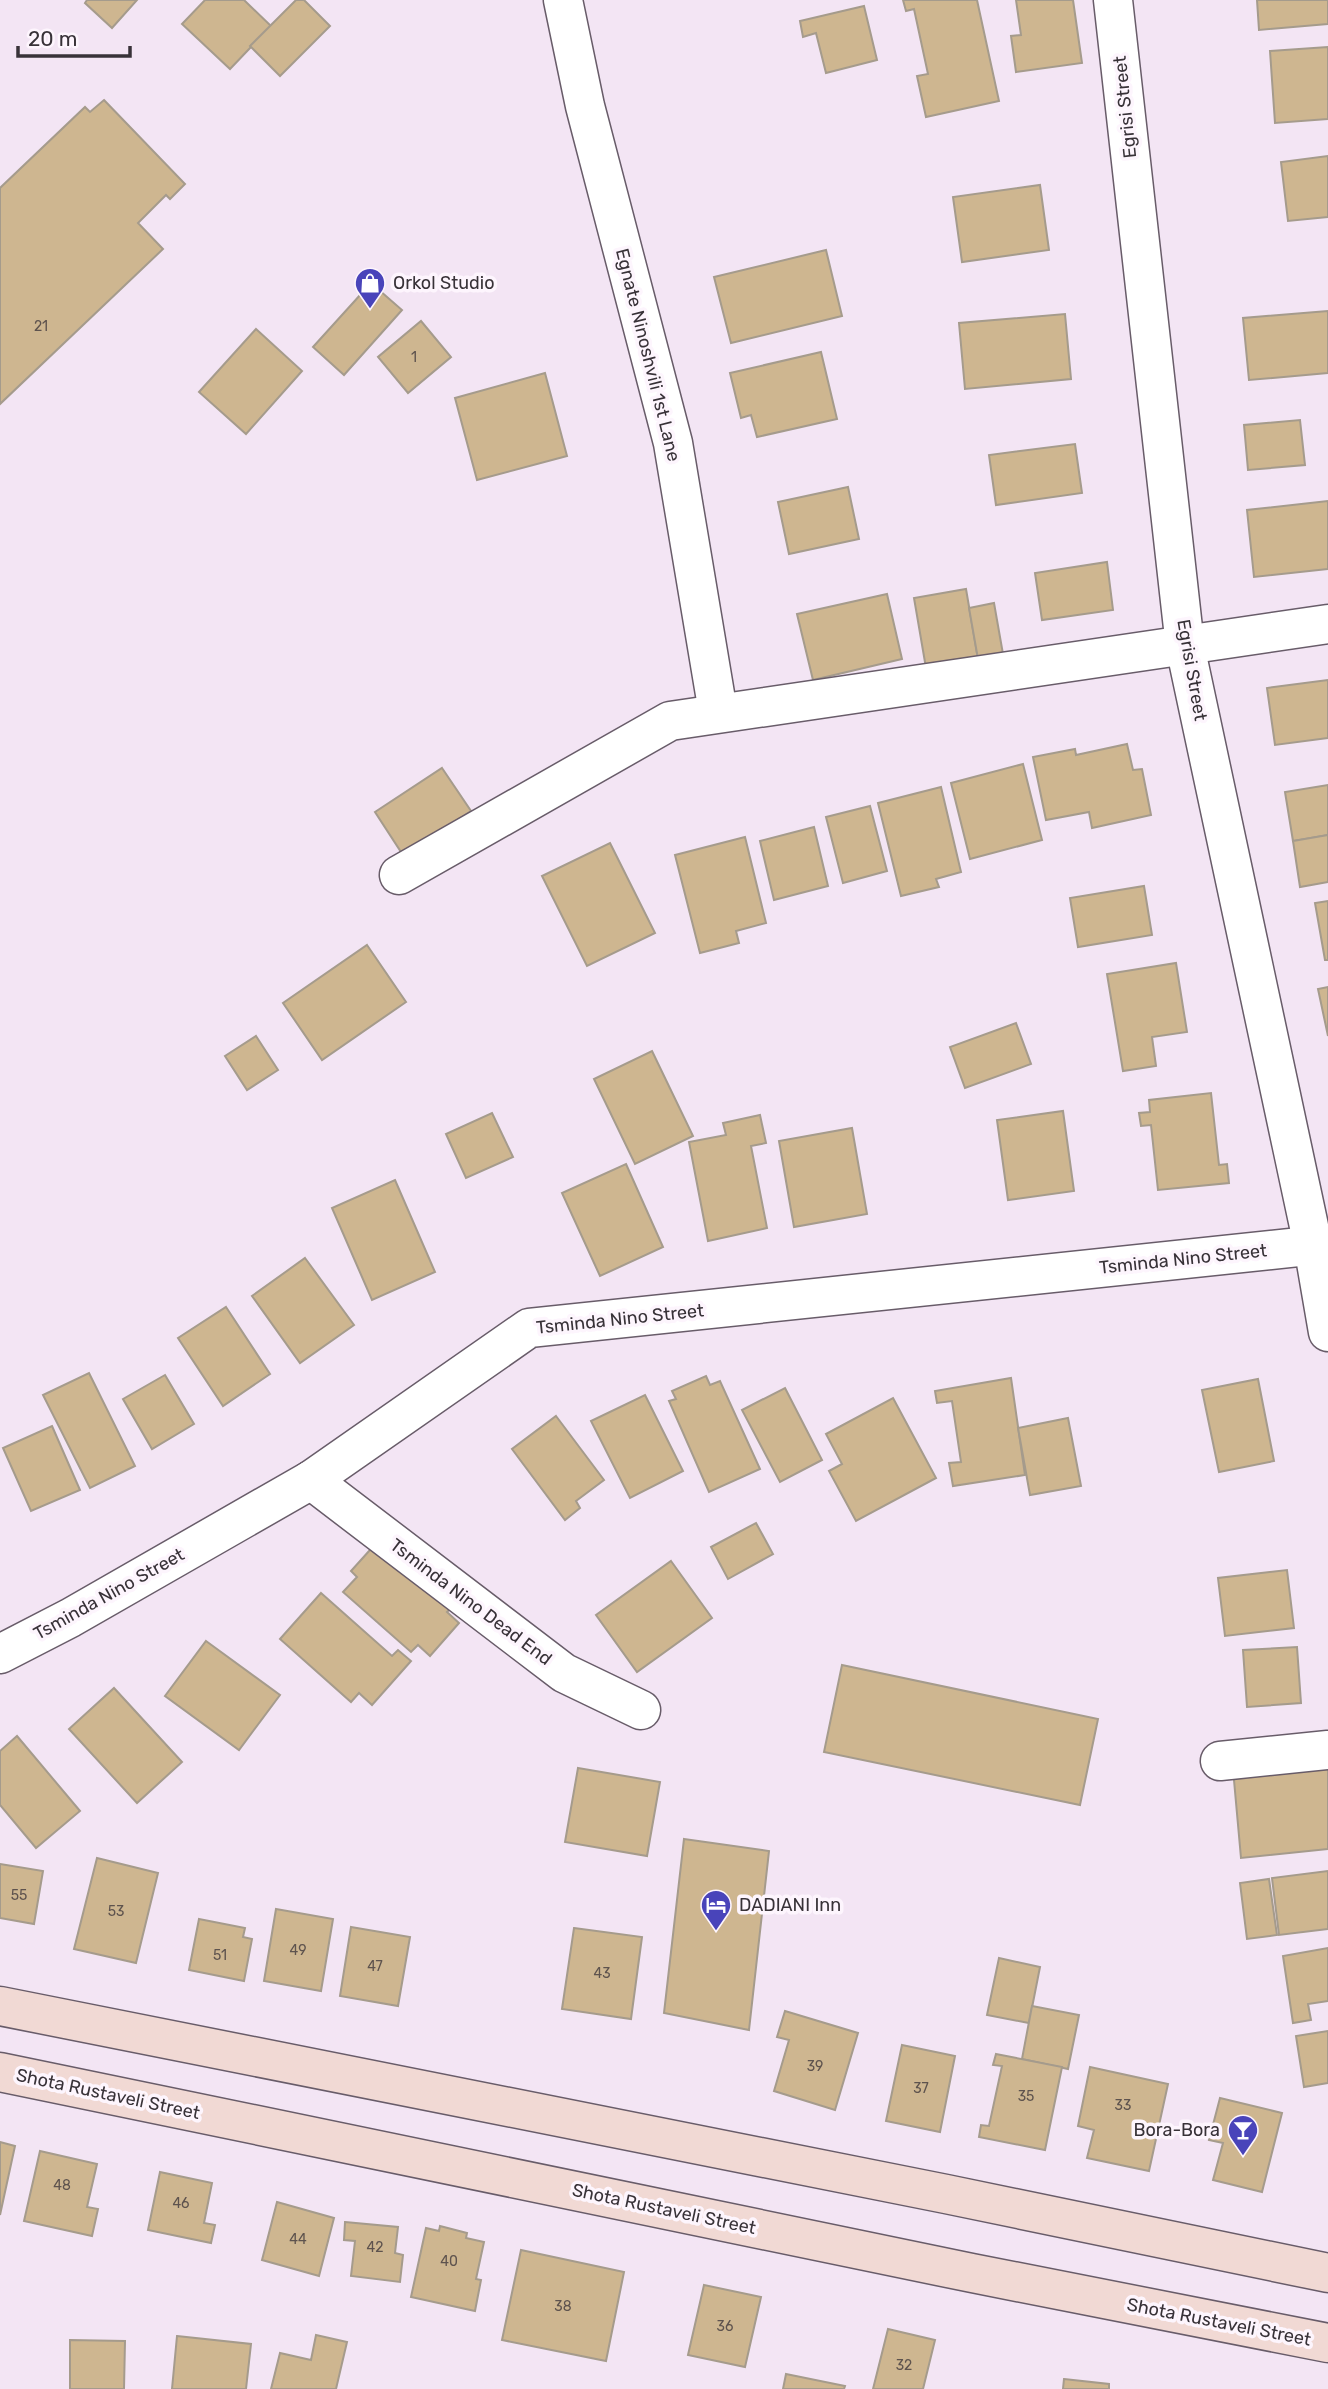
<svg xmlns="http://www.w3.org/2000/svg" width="1328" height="2389" font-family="Rubik,sans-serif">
	<rect width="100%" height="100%" fill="#f3e5f4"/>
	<g fill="#ceb690" stroke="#a59b8c" stroke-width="2">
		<path d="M87 0H137L112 28 85 3Z"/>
		<path d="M205 0H244L271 26 230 69 182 24Z"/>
		<path d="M296 0H304L330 26 280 76 250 46Z"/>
		<path d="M903 0H977L999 101 926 117 917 76 928 74 914 9 906 11Z"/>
		<path d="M1016 0H1073L1082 63 1016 72 1011 36 1021 35Z"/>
		<path d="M1257 0H1328V24L1259 30Z"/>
		<path d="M864 6 877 60 826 73 816 33 803 37 800 21Z"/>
		<path d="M1328 47V119L1275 123 1270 51Z"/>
		<path d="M104 100 185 184 170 199 166 195 138 223 163 249 0 404V188L85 107 90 112Z"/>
		<path d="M1328 156V217L1288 221 1281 162Z"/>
		<path d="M1040 185 1049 250 962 262 953 197Z"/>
		<path d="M826 250 842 316 731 343 714 277Z"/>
		<path d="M371 283 402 310 344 375 313 347Z"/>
		<path d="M1328 311V373L1249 380 1243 318Z"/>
		<path d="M1065 314 1071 379 965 389 959 323Z"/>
		<path d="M421 321 451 357 408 393 378 357Z"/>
		<path d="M256 329 302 371 246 434 199 392Z"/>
		<path d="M821 352 837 419 757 437 751 415 741 418 730 373Z"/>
		<path d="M545 373 567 456 477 480 455 398Z"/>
		<path d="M1300 420 1305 465 1248 470 1244 425Z"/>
		<path d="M1075 444 1082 493 996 505 989 455Z"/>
		<path d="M848 487 859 539 789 554 778 502Z"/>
		<path d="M1328 501V569L1254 577 1247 510Z"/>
		<path d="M1107 562 1113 610 1042 620 1035 573Z"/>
		<path d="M966 589 978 659 926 668 914 598Z"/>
		<path d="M887 594 902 659 813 680 797 614Z"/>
		<path d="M994 603 1003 654 978 659 969 608Z"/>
		<path d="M1328 680V738L1275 745 1267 688Z"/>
		<path d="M1127 744 1133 770 1142 769 1151 815 1092 828 1089 812 1046 820 1033 757 1075 749 1076 755Z"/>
		<path d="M1023 764 1042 840 970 859 951 783Z"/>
		<path d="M442 768 471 811 403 855 375 812Z"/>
		<path d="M1328 785V835L1293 841 1285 792Z"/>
		<path d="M941 787 961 872 936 879 939 887 901 896 878 803Z"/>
		<path d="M870 806 887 871 843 883 826 817Z"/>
		<path d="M814 827 828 886 774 900 760 841Z"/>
		<path d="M1328 835V882L1300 887 1293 841Z"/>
		<path d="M745 837 766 923 736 931 739 943 700 953 675 855Z"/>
		<path d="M610 843 655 933 587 966 542 876Z"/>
		<path d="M1144 886 1152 935 1078 947 1070 898Z"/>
		<path d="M1328 901V960H1325L1315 903Z"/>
		<path d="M367 945 406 1002 322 1060 283 1003Z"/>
		<path d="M1176 963 1187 1032 1152 1037 1156 1066 1123 1071 1107 974Z"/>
		<path d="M1328 987V1036L1318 989Z"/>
		<path d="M1016 1023 1031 1064 965 1088 950 1047Z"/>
		<path d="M256 1036 278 1070 247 1090 225 1056Z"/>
		<path d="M652 1051 693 1136 635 1164 594 1079Z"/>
		<path d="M1211 1093 1219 1165 1227 1164 1229 1183 1158 1190 1151 1125 1141 1126 1139 1113 1150 1112 1149 1100Z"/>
		<path d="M1063 1111 1074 1191 1008 1200 997 1120Z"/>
		<path d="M492 1113 513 1157 466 1178 446 1134Z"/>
		<path d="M760 1115 766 1143 751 1146 767 1228 708 1241 689 1142 726 1135 723 1123Z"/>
		<path d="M852 1128 867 1214 794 1227 779 1141Z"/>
		<path d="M626 1164 663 1247 600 1276 562 1193Z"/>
		<path d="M395 1180 435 1272 372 1300 332 1208Z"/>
		<path d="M305 1258 354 1325 300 1363 252 1296Z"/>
		<path d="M226 1307 270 1374 223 1406 178 1338Z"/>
		<path d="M89 1373 135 1466 90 1488 43 1395Z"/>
		<path d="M165 1375 194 1424 152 1449 123 1399Z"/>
		<path d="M706 1376 710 1385 720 1381 760 1469 709 1492 669 1401 676 1399 672 1391Z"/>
		<path d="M1011 1378 1025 1475 953 1486 949 1463 961 1462 952 1401 937 1403 935 1391Z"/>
		<path d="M1258 1379 1274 1461 1219 1472 1202 1390Z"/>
		<path d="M785 1388 822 1460 780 1482 742 1410Z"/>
		<path d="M645 1395 683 1471 630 1498 591 1421Z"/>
		<path d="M893 1398 936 1478 856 1521 829 1471 842 1464 826 1434Z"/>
		<path d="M556 1416 604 1480 576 1501 580 1508 565 1520 512 1449Z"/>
		<path d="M1068 1418 1081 1486 1030 1495 1018 1428Z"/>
		<path d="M52 1426 80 1490 31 1511 3 1448Z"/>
		<path d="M756 1523 773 1554 728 1579 711 1547Z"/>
		<path d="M379 1540 453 1606 447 1612 459 1623 430 1656 418 1645 411 1652 343 1592 357 1577 351 1571Z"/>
		<path d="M671 1561 712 1618 637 1672 596 1615Z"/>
		<path d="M1287 1570 1294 1628 1225 1636 1218 1578Z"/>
		<path d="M321 1593 392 1656 398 1650 411 1661 372 1705 359 1693 351 1702 280 1639Z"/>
		<path d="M206 1641 280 1695 239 1750 165 1696Z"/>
		<path d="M1297 1647 1301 1703 1247 1707 1243 1650Z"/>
		<path d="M842 1665 1098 1719 1080 1805 824 1752Z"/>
		<path d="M114 1688 182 1762 137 1803 69 1729Z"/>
		<path d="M17 1736 80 1811 36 1848 0 1805V1751Z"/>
		<path d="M1328 1756V1849L1241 1858 1233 1769Z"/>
		<path d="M578 1768 660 1782 647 1856 565 1842Z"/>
		<path d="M684 1839 769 1851 749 2030 664 2013Z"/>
		<path d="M97 1858 158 1873 136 1963 74 1949Z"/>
		<path d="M0 1864 43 1871 34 1924 0 1918Z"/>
		<path d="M1328 1871V1929L1279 1935 1272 1878Z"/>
		<path d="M1269 1879 1277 1935 1247 1939 1240 1883Z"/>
		<path d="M276 1909 333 1919 321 1991 264 1981Z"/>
		<path d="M199 1919 245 1928 243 1937 252 1939 244 1981 189 1970Z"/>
		<path d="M351 1927 410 1937 398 2006 340 1996Z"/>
		<path d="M574 1928 642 1937 631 2019 562 2009Z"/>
		<path d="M1328 1948V2001L1308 2004 1311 2020 1293 2023 1283 1956Z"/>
		<path d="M999 1958 1040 1967 1029 2023 987 2015Z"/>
		<path d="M1032 2006 1079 2015 1068 2069 1022 2059Z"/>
		<path d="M785 2011 858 2033 835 2110 774 2091 789 2040 777 2037Z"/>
		<path d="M1328 2031V2083L1304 2087 1296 2036Z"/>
		<path d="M902 2045 955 2056 940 2132 886 2121Z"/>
		<path d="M996 2054 1062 2067 1045 2150 979 2137 981 2125 989 2126 1002 2066 993 2065Z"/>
		<path d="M1090 2067 1168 2084 1149 2171 1087 2158 1094 2130 1078 2126Z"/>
		<path d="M1220 2098 1282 2113 1262 2192 1213 2180 1223 2143 1209 2140Z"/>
		<path d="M0 2142 15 2146 0 2215Z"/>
		<path d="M40 2151 97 2164 87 2207 98 2209 92 2236 24 2221Z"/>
		<path d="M160 2172 212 2183 204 2223 215 2225 211 2243 148 2230Z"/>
		<path d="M277 2202 334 2218 319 2276 262 2260Z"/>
		<path d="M345 2222 398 2227 395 2253 403 2255 400 2282 351 2276 355 2241 344 2240Z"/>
		<path d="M440 2226 467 2233 466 2238 484 2242 476 2279 481 2280 475 2311 411 2297 426 2228 439 2231Z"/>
		<path d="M521 2250 624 2272 606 2361 502 2340Z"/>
		<path d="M704 2285 761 2297 745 2367 688 2355Z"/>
		<path d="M888 2329 935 2340 923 2389H873Z"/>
		<path d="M316 2335 347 2342 336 2389H271L280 2353 311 2360Z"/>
		<path d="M177 2336 251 2344 246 2389H172Z"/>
		<path d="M70 2340 125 2341 124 2389H70Z"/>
		<path d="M786 2374 845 2386 844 2389H783Z"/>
		<path d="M1064 2379 1109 2384V2389H1063Z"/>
	</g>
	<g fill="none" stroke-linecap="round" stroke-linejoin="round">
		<g stroke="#685c69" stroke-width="41">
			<g id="street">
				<path d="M563 0 585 106 673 443 718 712"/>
				<path d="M1113 0 1185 646 1313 1245 1328 1332"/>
				<path d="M399 875 670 721 1328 624"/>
				<path d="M311 1480 564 1673 641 1710"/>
				<path d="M0 1654 70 1618 311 1480 529 1328 1328 1244"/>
				<path d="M1220 1761 1328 1750"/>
			</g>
		</g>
		<g stroke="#685c69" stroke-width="41">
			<g id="secondary">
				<path d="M0 2006 946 2194 1328 2273"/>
				<path d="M0 2072 972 2273 1328 2343"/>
			</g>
		</g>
		<use href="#street" stroke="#fff" stroke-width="38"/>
		<use href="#secondary" stroke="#f1d9d4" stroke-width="38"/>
	</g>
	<defs>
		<g id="shop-pin" transform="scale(1.575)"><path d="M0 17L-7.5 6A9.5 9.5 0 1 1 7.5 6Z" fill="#4944ba" stroke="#fdf5fd"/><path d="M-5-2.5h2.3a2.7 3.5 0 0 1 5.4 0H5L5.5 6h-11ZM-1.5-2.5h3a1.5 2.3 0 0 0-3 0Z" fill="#fff"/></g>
		<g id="hotel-pin" transform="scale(1.575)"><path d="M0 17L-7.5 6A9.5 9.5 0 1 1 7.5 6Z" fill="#4944ba" stroke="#fdf5fd"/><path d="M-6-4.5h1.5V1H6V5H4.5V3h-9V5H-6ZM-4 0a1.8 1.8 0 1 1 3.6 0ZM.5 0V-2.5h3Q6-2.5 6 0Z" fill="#fff"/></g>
		<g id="bar-pin" transform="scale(1.575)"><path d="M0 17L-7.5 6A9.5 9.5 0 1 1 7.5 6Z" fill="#4944ba" stroke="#fdf5fd"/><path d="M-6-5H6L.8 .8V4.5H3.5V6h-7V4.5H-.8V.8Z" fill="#fff"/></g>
	</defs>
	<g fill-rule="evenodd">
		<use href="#shop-pin" x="370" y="283"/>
		<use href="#hotel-pin" x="716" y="1905"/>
		<use href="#bar-pin" x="1243" y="2130"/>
	</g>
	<g text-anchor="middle" stroke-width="7" stroke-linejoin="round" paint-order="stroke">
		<g font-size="14" fill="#5e534e">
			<text x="41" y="331">21</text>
			<text x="414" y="362">1</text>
			<text x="19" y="1900">55</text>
			<text x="116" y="1916">53</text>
			<text x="298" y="1955">49</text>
			<text x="220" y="1960">51</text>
			<text x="375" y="1971">47</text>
			<text x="602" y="1978">43</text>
			<text x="815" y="2071">39</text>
			<text x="921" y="2093">37</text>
			<text x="1026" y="2101">35</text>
			<text x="1123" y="2110">33</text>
			<text x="62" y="2190">48</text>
			<text x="181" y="2208">46</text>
			<text x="298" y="2244">44</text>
			<text x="375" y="2252">42</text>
			<text x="449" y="2266">40</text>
			<text x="563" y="2311">38</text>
			<text x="725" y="2331">36</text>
			<text x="904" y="2370">32</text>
		</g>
		<g font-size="18" fill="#383238" stroke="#fdf5fd">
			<text transform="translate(1125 107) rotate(-96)" y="6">Egrisi Street</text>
			<text transform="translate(648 355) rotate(76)" y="6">Egnate Ninoshvili 1st Lane</text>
			<text transform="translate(1192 670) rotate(80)" y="6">Egrisi Street</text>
			<text transform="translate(1183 1259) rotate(-6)" y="6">Tsminda Nino Street</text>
			<text transform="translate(620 1319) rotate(-6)" y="6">Tsminda Nino Street</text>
			<text transform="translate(109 1594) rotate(-29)" y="6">Tsminda Nino Street</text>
			<text transform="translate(471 1602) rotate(37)" y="6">Tsminda Nino Dead End</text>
			<text transform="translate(108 2094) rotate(12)" y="6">Shota Rustaveli Street</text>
			<text transform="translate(664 2209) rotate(12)" y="6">Shota Rustaveli Street</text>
			<text transform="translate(1219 2322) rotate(11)" y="6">Shota Rustaveli Street</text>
		</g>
		<g font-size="18" fill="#383238" stroke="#fdf5fd" text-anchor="start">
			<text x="393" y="289">Orkol Studio</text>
			<text x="739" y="1911">DADIANI Inn</text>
			<text x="1220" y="2136" text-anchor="end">Bora-Bora</text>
		</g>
	</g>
	<path d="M18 46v10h112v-10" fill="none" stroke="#383238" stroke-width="3.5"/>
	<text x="28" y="46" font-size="21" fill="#383238" stroke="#fdf5fd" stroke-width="5" paint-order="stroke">20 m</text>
</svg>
